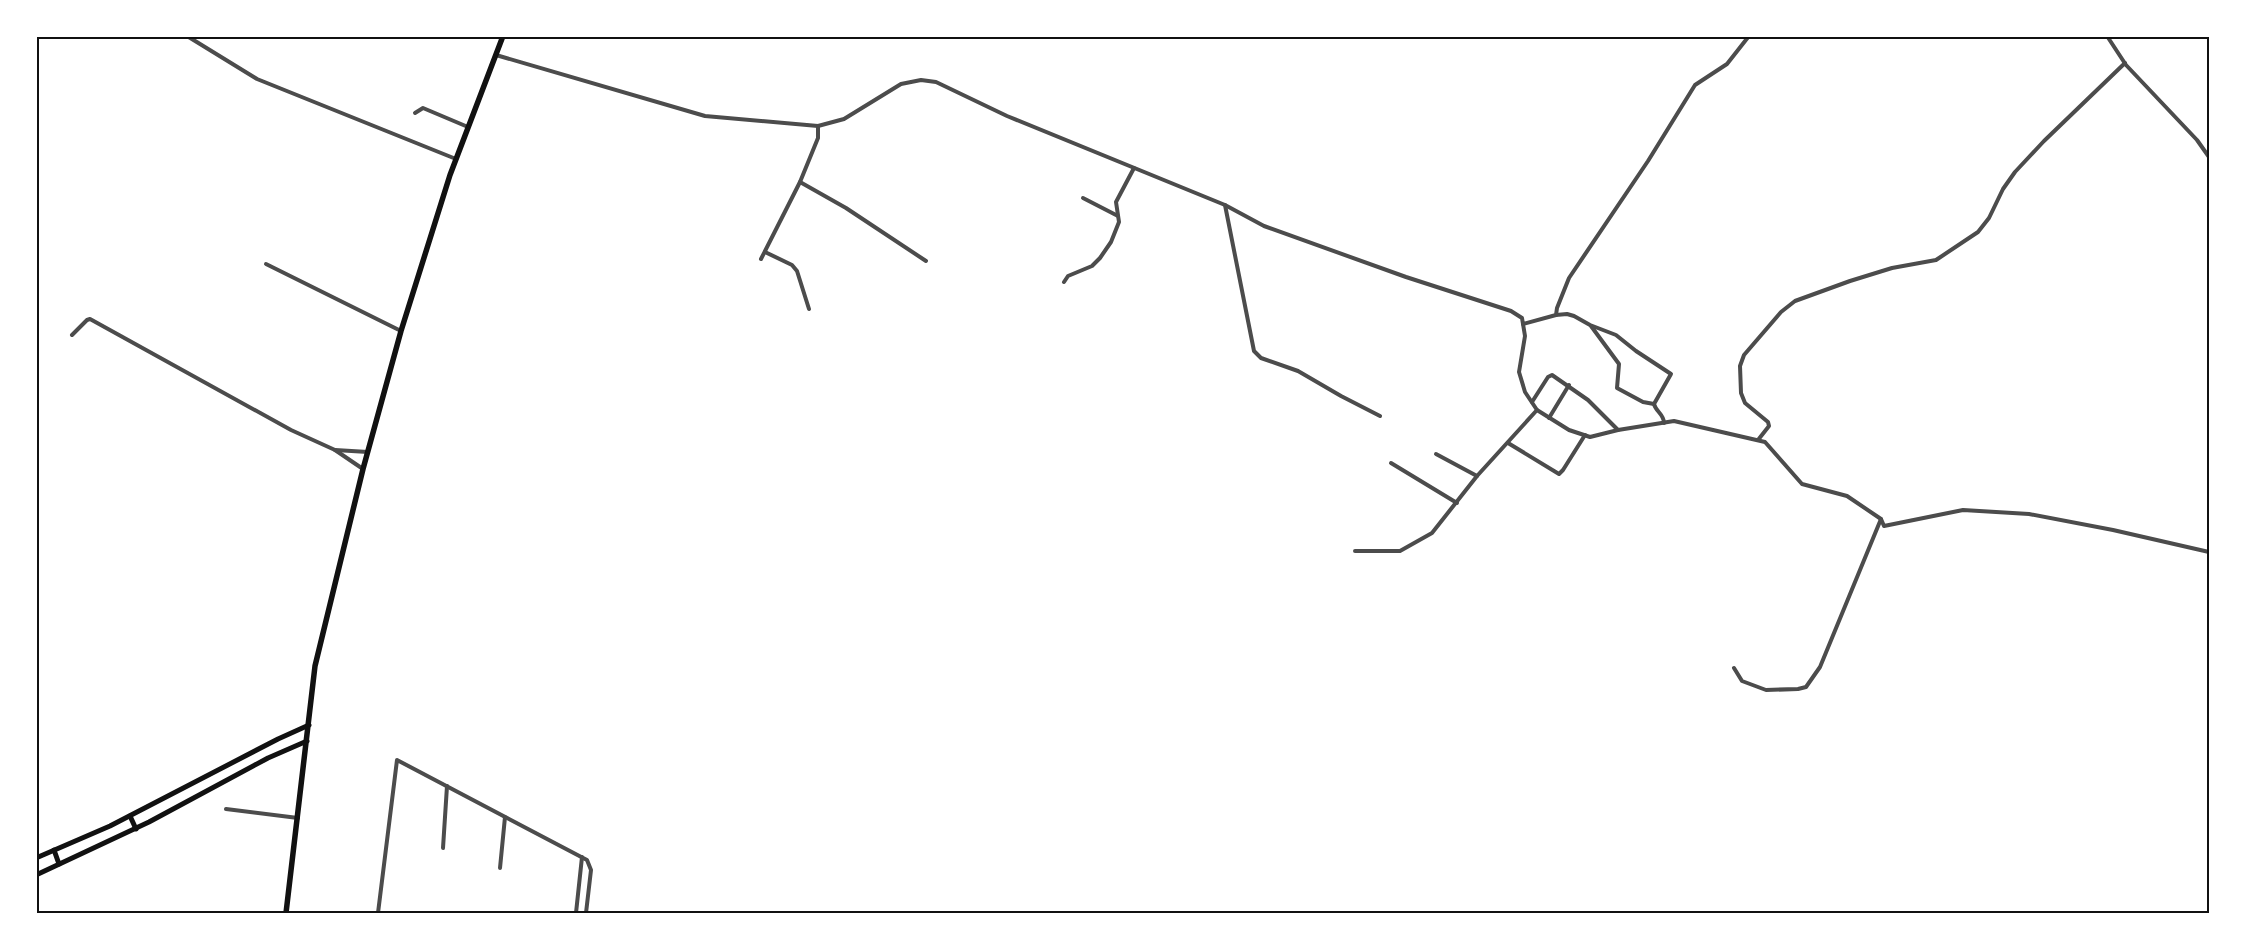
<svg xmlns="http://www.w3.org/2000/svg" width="2245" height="949" font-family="'Open Sans',sans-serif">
	<rect width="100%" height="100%" fill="#fff"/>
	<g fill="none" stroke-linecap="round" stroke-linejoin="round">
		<g stroke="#4c4c4c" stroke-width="4">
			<path d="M187 36 257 79 456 159"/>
			<path d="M2107 36 2126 65 2197 140 2209 157"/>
			<path d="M496 55 705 116 818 126 844 119 901 84 921 80 936 82 1007 116 1225 205 1264 226 1406 277 1511 311 1522 318 1525 336 1519 372 1525 392 1537 410 1569 430 1590 437 1618 430 1674 421 1765 442 1802 484 1847 496 1881 519 1884 526 1963 510 2029 514 2113 530 2209 552"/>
			<path d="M415 113 423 108 468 127"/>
			<path d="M800 182 846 208 926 261"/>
			<path d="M1083 198 1118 216"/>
			<path d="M1225 205 1254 351 1261 358 1298 371 1341 396 1380 416"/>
			<path d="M765 252 792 265 797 271 809 309"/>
			<path d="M761 259 800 182 818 138V126"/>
			<path d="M266 264 401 331"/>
			<path d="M1064 282 1068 276 1092 266 1100 258 1111 242 1119 222 1116 202 1134 168"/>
			<path d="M1556 315 1567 314 1574 316 1590 325 1616 335 1636 351 1671 374 1654 404C1656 412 1664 414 1664 423"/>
			<path d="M1523 324 1556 315 1557 308 1569 278 1648 161 1695 85 1727 64 1749 36"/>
			<path d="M1591 326 1619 364 1617 388 1643 402 1654 404"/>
			<path d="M72 335 87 320 90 319 291 430 335 450 363 469"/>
			<path d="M1532 402 1548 377 1552 375 1588 400 1618 430"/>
			<path d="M1549 418 1569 385"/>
			<path d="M1758 440 1769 426 1768 422 1745 403 1741 393 1740 366 1744 355 1781 312 1795 301 1850 281 1892 268 1936 260 1978 232 1989 218 2003 189 2015 172 2044 141 2125 63"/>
			<path d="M1508 443 1559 474 1563 470 1585 435"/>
			<path d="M335 450 368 452"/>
			<path d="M1436 454 1477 476"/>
			<path d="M1391 463 1457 503"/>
			<path d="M1355 551H1400L1432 533 1477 476 1537 410"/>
			<path d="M1734 668 1742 681 1766 690 1798 689 1806 687 1820 667 1881 519"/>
			<path d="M226 809 298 818"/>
			<path d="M443 848 447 786"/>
			<path d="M500 868 505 817"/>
			<path d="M378 913 397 760 587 860 591 870 586 913"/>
			<path d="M576 913 582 857"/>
		</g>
		<g stroke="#111" stroke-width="5">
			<path d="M130 816 136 829"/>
			<path d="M54 850 59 864"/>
			<path d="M36 858 110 826 278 739 309 725"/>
			<path d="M36 875 149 822 268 758 307 741"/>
		</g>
		<path stroke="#111" stroke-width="5.5" d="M286 913 315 666 363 469 401 331 450 175 503 36"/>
	</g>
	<rect width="2245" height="949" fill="none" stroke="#ffffff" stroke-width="75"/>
	<rect x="38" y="38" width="2170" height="874" fill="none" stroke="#111" stroke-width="2"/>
</svg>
